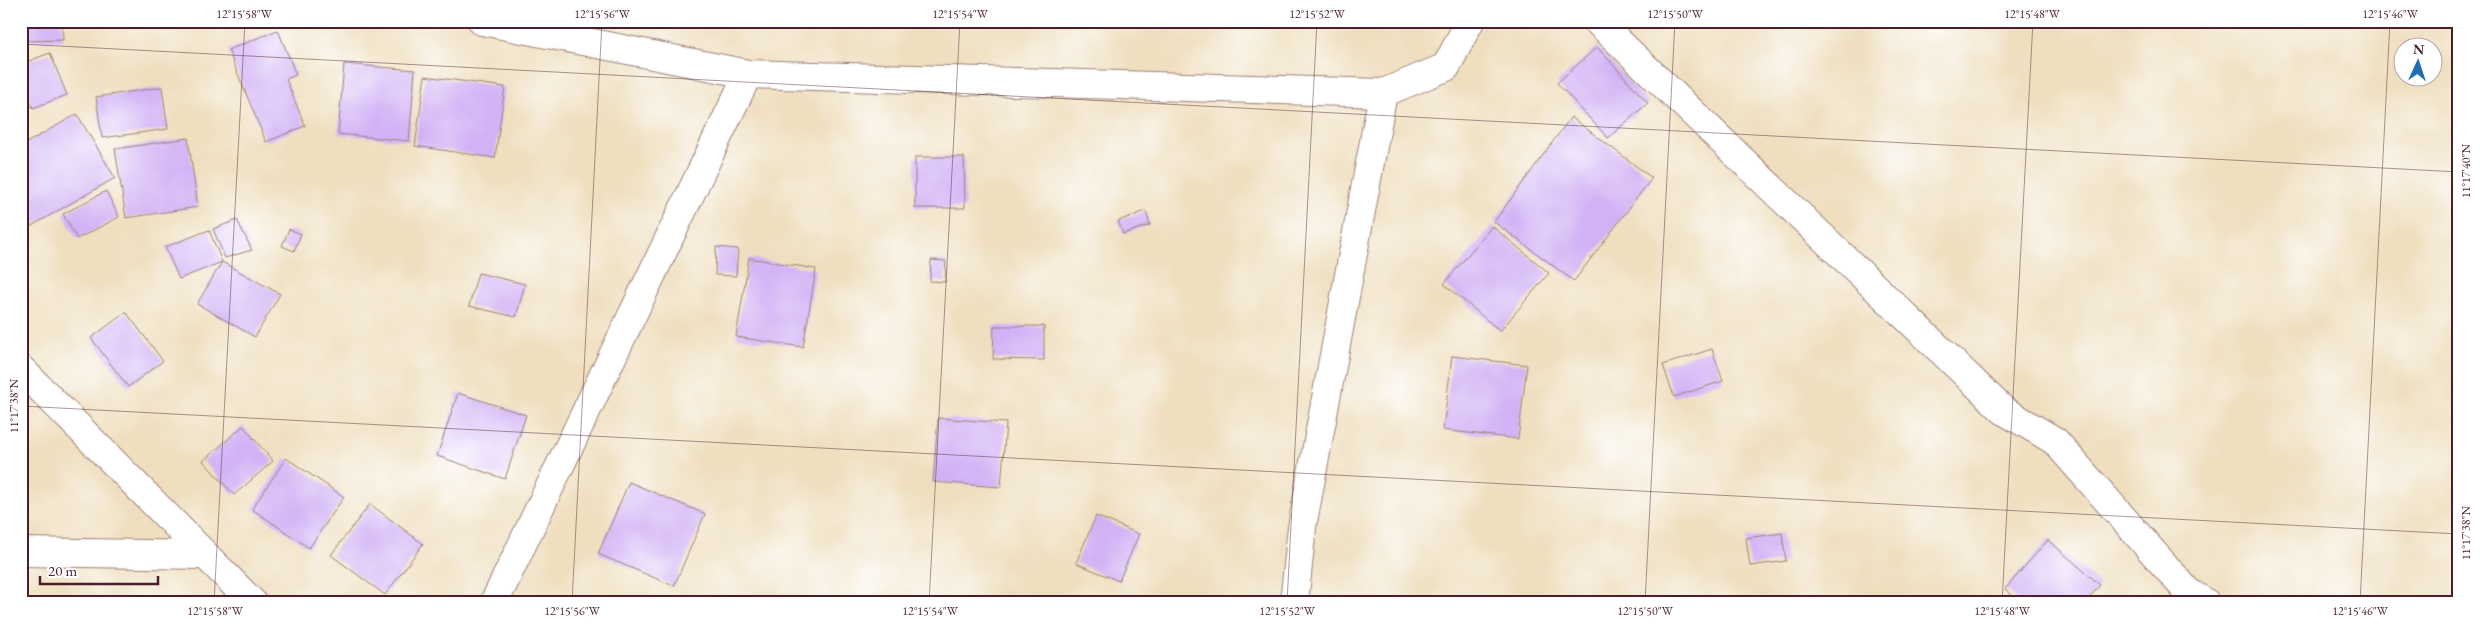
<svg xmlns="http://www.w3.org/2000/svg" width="2480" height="624" font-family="'EB Garamond',serif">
	<rect width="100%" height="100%" fill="#fff"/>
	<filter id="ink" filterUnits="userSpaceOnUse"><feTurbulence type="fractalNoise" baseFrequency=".02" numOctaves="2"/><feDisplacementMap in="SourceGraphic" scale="10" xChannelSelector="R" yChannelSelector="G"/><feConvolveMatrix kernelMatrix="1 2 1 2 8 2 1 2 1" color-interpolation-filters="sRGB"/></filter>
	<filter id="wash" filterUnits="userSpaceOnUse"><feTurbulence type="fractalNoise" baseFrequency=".0096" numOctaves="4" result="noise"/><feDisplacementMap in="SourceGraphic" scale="20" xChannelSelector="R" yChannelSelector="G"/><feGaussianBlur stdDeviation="1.12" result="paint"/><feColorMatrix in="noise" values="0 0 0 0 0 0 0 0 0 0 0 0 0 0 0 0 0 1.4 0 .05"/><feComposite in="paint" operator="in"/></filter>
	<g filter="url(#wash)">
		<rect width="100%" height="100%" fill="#efdfbf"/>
		<g id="blocks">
			<g fill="#d1b3f5">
				<path d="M21 21H62L63 40 21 41Z"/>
				<path d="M278 30 296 75 286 79 305 126 266 142 228 50Z"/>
				<path d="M1597 47 1648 103 1608 138 1557 83Z"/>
				<path d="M50 53 67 95 33 108 21 76V64Z"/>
				<path d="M344 64 415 70 409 141 338 134Z"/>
				<path d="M425 76 505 87 495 158 415 146Z"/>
				<path d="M162 87 168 129 102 138 96 97Z"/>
				<path d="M77 114 115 178 21 232V146Z"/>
				<path d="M1571 117 1652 178 1574 281 1494 222Z"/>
				<path d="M188 138 198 207 126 218 115 149Z"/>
				<path d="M915 157H964L965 208H915Z"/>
				<path d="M106 191 119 217 77 239 63 214Z"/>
				<path d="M1146 211 1150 225 1123 234 1118 221Z"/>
				<path d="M237 220 252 250 225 258 213 229Z"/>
				<path d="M1492 226 1549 273 1500 331 1444 284Z"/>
				<path d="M289 229 301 234 294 251 282 246Z"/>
				<path d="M209 230 222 262 280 294 255 337 197 304 222 262 179 279 165 247Z"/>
				<path d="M716 247 738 249 736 276 715 275Z"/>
				<path d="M749 258 816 269 803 347 736 337Z"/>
				<path d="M931 260 946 261 945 282 930 281Z"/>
				<path d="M478 273 525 284 516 317 469 306Z"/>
				<path d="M126 312 163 361 128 387 91 338Z"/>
				<path d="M994 326H1044V360L993 359Z"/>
				<path d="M1712 349 1723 381 1674 397 1663 365Z"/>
				<path d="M1452 356 1527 365 1518 439 1443 430Z"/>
				<path d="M458 393 526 415 505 479 437 456Z"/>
				<path d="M938 418 1006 423 1001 487 933 482Z"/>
				<path d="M243 426 273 461 234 495 203 461Z"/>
				<path d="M286 458 344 497 309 548 252 509Z"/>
				<path d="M629 482 705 514 674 586 598 554Z"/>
				<path d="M370 504 423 544 385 595 331 555Z"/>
				<path d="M1096 516 1139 534 1119 581 1076 563Z"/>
				<path d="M1782 533 1786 561 1750 566 1746 538Z"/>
				<path d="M2048 540 2100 585 2085 603H2021L2005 589Z"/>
			</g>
		</g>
	</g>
	<g filter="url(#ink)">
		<use href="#blocks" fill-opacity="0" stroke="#9c7f75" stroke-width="1"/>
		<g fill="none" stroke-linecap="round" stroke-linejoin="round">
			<g stroke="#9c7f75" stroke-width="30">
				<g id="street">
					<path d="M482 21 748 74 1383 93 1446 67 1470 21"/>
					<path d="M1597 21 2003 410 2055 441 2188 592 2206 603"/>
					<path d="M21 369 253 603"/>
					<path d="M21 552 205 555"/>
					<path d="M494 603 748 74"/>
					<path d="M1294 603 1302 527 1383 93"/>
				</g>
			</g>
			<use href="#street" stroke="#fff" stroke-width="28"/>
		</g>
	</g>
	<path fill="none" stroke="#4a1f2b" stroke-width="1" stroke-opacity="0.45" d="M21 44 2459 172M21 406 2459 534M214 603 245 21M572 603 602 21M929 603 960 21M1287 603 1317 21M1645 603 1675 21M2002 603 2033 21M2360 603 2390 21"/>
	<rect width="2480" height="624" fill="none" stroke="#fff" stroke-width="55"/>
	<g transform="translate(2418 62) rotate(3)"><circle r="24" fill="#ffffff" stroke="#b7a5aa"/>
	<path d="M0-4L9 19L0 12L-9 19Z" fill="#1f6fb2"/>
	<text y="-8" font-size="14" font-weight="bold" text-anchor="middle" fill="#4a1f2b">N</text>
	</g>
	<path d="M40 576v8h118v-8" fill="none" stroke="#4a1f2b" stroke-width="2.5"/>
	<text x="48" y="576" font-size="15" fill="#4a1f2b" stroke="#ffffff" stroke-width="4" paint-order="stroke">20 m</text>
	<rect x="28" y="28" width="2424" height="568" fill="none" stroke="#4a1f2b" stroke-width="2"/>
	<g font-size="12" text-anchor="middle" fill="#4a1f2b">
		<text x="244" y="18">12°15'58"W</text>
		<text x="602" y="18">12°15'56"W</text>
		<text x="960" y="18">12°15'54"W</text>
		<text x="1317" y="18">12°15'52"W</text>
		<text x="1675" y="18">12°15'50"W</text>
		<text x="2032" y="18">12°15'48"W</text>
		<text x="2390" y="18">12°15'46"W</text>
		<text transform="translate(2466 171) rotate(-90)" y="4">11°17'40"N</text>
		<text transform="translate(14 406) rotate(-90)" y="4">11°17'38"N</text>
		<text transform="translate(2466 533) rotate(-90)" y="4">11°17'38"N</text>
		<text x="215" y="615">12°15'58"W</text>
		<text x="572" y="615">12°15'56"W</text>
		<text x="930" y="615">12°15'54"W</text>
		<text x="1287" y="615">12°15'52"W</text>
		<text x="1645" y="615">12°15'50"W</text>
		<text x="2002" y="615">12°15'48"W</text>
		<text x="2360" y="615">12°15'46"W</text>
	</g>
</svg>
